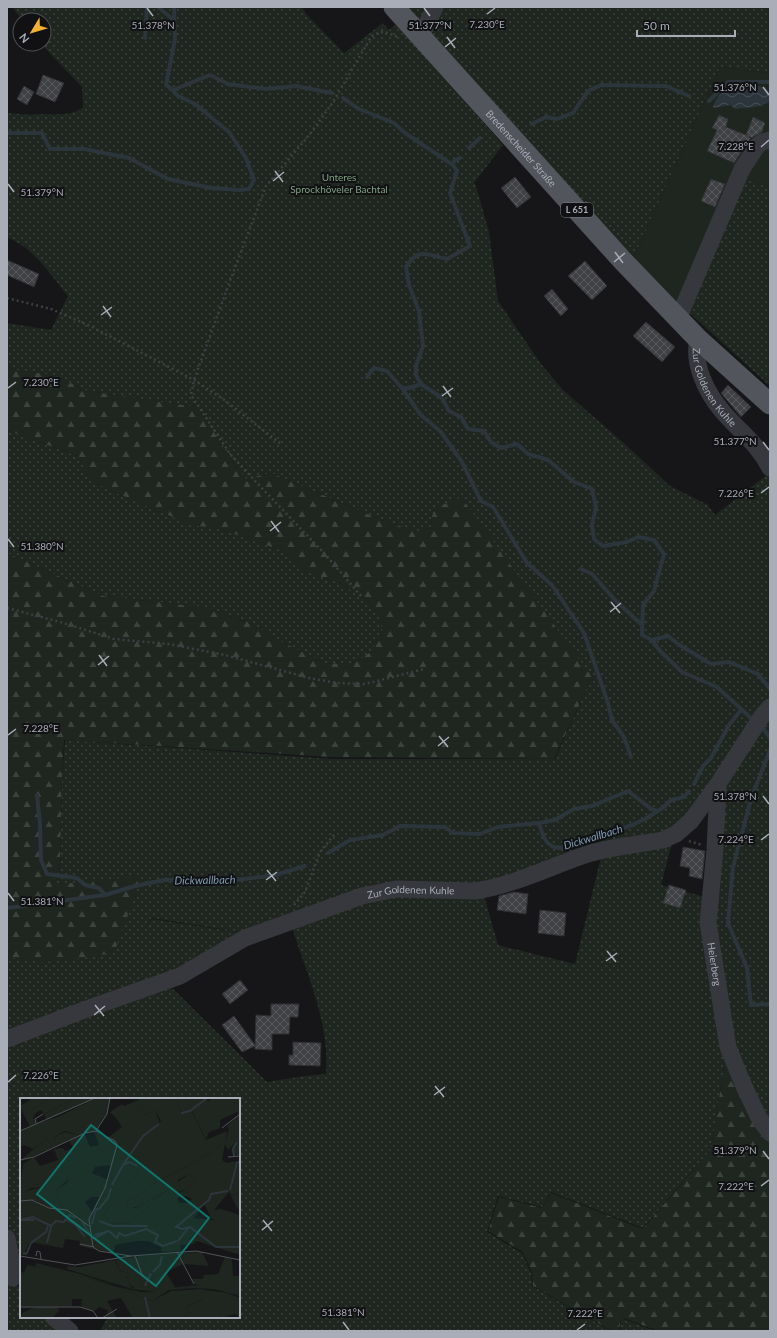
<svg xmlns="http://www.w3.org/2000/svg" width="777" height="1338" font-family="Lato,sans-serif">
	<defs>
		<pattern id="grass-dots" width="8" height="8" patternUnits="userSpaceOnUse"><rect width="8" height="8" fill="#1e261f"/><path d="M2 2h.1M6 6h.1" fill="none" stroke="#3c433d" stroke-width="1.8" stroke-linecap="round"/></pattern>
		<pattern id="forest-firs" width="22" height="20" patternUnits="userSpaceOnUse"><rect width="22" height="20" fill="#1e261f"/><path d="M5 1l3.5 6h-7zM16 11l3.5 6h-7z" fill="#3c433d"/></pattern>
		<pattern id="water-waves" width="16" height="10" patternUnits="userSpaceOnUse"><rect width="16" height="10" fill="#2c353c"/><path d="M0 5q4-4 8 0t8 0" fill="none" stroke="#485056"/></pattern>
		<pattern id="building-cross-hatch" width="8" height="8" patternUnits="userSpaceOnUse"><rect width="8" height="8" fill="#404145"/><path d="M0 0l8 8M0 8l8-8" fill="none" stroke="#595a5e"/></pattern>
	</defs>
	<rect width="100%" height="100%" fill="#161618"/>
	<g fill="url(#grass-dots)">
		<path d="M12 7H302L306 14 344 53 383 23 389 30 397 24 503 145 474 183 476 186 489 232 498 301 541 364 563 390 627 446 670 486 708 505 715 515 768 474 770 477V1131L760 1117 745 1085 729 1045 710 922 712 868 727 778C710 799 696 824 673 839L661 885 709 898 707 925 727 1047 711 1149 643 1228 551 1192 542 1207 498 1196 487 1232 522 1253 531 1273 532 1286 611 1331H100L108 1317H239V1099H21L20 1283 7 1222V1043L130 995 167 983 267 1082 305 1076 326 1074C330 1021 306 974 291 924L352 902 406 889 456 892 467 895 483 892 498 945 575 964 602 853 667 840 628 843 600 850 499 882 468 889 418 886 387 889 360 896 279 923V921L246 933 152 918 143 929 152 919 244 933 190 968 7 1035V876L36 874 59 870 60 868 62 778 65 740 332 759H555L591 679 587 671 465 503 442 536 433 509 431 527 422 531H415L384 521 271 473 245 479 197 407 87 391 54 375 7 369V323L51 330 68 296C52 277 32 245 7 238V113L33 115 36 114C48 114 74 117 83 107L82 87 41 44H44V20H22Z"/>
		<path d="M406 7H430L422 23Z"/>
		<path d="M442 7H770V73L720 67 634 257 431 34Z"/>
		<path d="M743 176 770 188V386L686 310Z"/>
		<path d="M7 430 80 457 89 478 107 489 192 525 220 529 283 551 297 567 318 576 338 582 367 600 379 616 383 634 369 653 358 661 349 664 324 663 280 641 253 624 202 607 103 596 7 553Z"/>
		<path d="M7 1283 17 1285 21 1289V1317H51L68 1331H7Z"/>
		<path d="M621 1318 655 1331H620Z"/>
	</g>
	<g fill="url(#forest-firs)">
		<path d="M7 369 54 375 87 391 197 407 245 479 271 473 384 521 415 531H422L431 527 433 509 461 497 592 677 554 759 331 757 64 740 62 772 60 867 51 885 142 876 114 953 46 963 7 957V553L103 596 202 607 253 624 280 641 324 663 349 664 358 661 369 653 383 634 379 616 367 600 338 582 318 576 297 567 283 551 220 529 192 525 107 489 89 478 80 457 7 430Z"/>
		<path d="M727 1048 770 1132V1331H658L621 1317 619 1331H612L533 1286 532 1273 523 1252 488 1231 499 1197 542 1208 551 1193 643 1229 711 1149Z"/>
	</g>
	<path fill="#1e261f" d="M720 67 770 73V188L743 176 678 303 634 257Z"/>
	<path fill="url(#water-waves)" d="M739 86C753 86 771 82 770 101 760 109 748 107 735 109L731 105 713 108C715 96 727 87 739 86Z"/>
	<g fill="none" stroke-linecap="round" stroke-linejoin="round">
		<g stroke="#2c353c" stroke-width="4">
			<path d="M158 7 174 20"/>
			<path d="M145 38 147 7"/>
			<path d="M173 90 210 75 228 84 266 89 296 86 332 93"/>
			<path d="M343 98 359 109 394 123 405 133 453 165 457 171 450 193 470 246 447 259C428 255 418 247 406 267L409 285 419 311 423 346 416 366V375L421 384 442 398 449 411 461 417 468 429 484 431 491 442 501 448 517 444 528 454 548 460 574 482 592 489 596 507 592 525 594 539 603 546 627 542 638 537 654 540 664 554 654 591 643 605 642 635 652 640 660 651 682 672 717 687 751 718"/>
			<path d="M709 101 728 82H770"/>
			<path d="M532 124 546 117 557 119 573 113 588 91 601 85 666 86 689 96"/>
			<path d="M7 133H42L50 149H84L129 158 168 179 211 188 239 190 249 189 254 180 246 158 229 132 195 104 178 96 173 90 166 85 175 39 174 7"/>
			<path d="M469 148 480 138"/>
			<path d="M453 165 454 161 460 158"/>
			<path d="M367 377 374 368 387 371 402 388 420 414 441 432 462 462 481 501 493 507 527 563 552 585 584 633 608 703 612 720 624 737 631 757"/>
			<path d="M402 388H410L421 384"/>
			<path d="M581 569 592 574 614 599 642 625"/>
			<path d="M652 640 668 636 678 644 711 664 729 662 758 674 770 689"/>
			<path d="M763 728 770 738"/>
			<path d="M770 750 751 799 733 867 728 923 747 968 751 1005 770 1004"/>
			<path d="M694 784 703 766 711 758 729 725 741 710"/>
			<path d="M37 795 40 824 41 860 47 874 77 878 85 885 99 888 105 895 135 886 164 880H235L276 875 305 866"/>
			<path d="M539 823 555 820 574 809 592 806 628 791 650 808 657 811"/>
			<path d="M328 853 350 840 383 835 400 826 445 827 453 833 480 834 498 827 539 823C543 835 545 847 559 848L632 825 645 819 664 807 671 800 684 797 689 791"/>
			<path d="M7 908 105 895"/>
		</g>
	</g>
	<g fill="url(#building-cross-hatch)" stroke="#303034">
		<path d="M43 75 64 83 55 102 36 94Z"/>
		<path d="M24 86 34 92 27 105 17 99Z"/>
		<path d="M719 115 728 119 726 127 746 135 753 117 765 123 762 132 751 138 749 137H751L750 139 734 163 707 151 717 130 712 128Z"/>
		<path d="M515 177 531 197 517 208 501 188Z"/>
		<path d="M711 179 725 184 715 207 701 201Z"/>
		<path d="M7 260 39 274 34 287 7 275Z"/>
		<path d="M585 261 607 286 592 300 568 276Z"/>
		<path d="M552 289 568 309 561 316 544 296Z"/>
		<path d="M646 322 675 347 662 362 633 336Z"/>
		<path d="M728 385 751 407 741 417 721 393Z"/>
		<path d="M683 847 705 851 702 879 689 876 690 868 680 866Z"/>
		<path d="M669 885 686 890 680 908 663 903Z"/>
		<path d="M514 892 528 894 526 914 497 910 499 896Z"/>
		<path d="M540 910 566 913 564 936 538 933Z"/>
		<path d="M240 980 248 990 230 1004 222 994Z"/>
		<path d="M271 1004H299L298 1017H290L289 1034H272V1050L255 1049V1046L242 1052 222 1025 234 1016 255 1045 256 1015 271 1016Z"/>
		<path d="M293 1042 321 1043 320 1066 289 1065V1055H293Z"/>
	</g>
	<g fill="none" stroke-linecap="round" stroke-linejoin="round">
		<g stroke="#3d3f44" stroke-width="2.5" stroke-dasharray="2 3" stroke-linecap="butt">
			<path d="M7 298 51 309 90 326 194 380 223 399 281 444"/>
			<path d="M361 596 324 553 256 482 230 454 191 395 194 380 230 281 266 186 310 134 333 102 371 37C383 29 386 32 399 38"/>
			<path d="M7 608 60 622 114 639 168 644 225 655 309 678 337 683 365 684 424 669"/>
			<path d="M689 841 702 845"/>
			<path d="M294 905 305 892 320 852 334 835"/>
		</g>
		<g stroke="#37383d" stroke-width="17">
			<path d="M421 36 435 7"/>
			<path d="M678 319 742 169 757 146 762 142 770 140"/>
			<path id="s1" d="M698 339C692 364 707 394 723 412 740 432 757 443 770 468"/>
			<path id="s2" d="M718 785 715 850 708 923 728 1047 743 1084 759 1118 770 1133"/>
			<path id="s3" d="M7 1039 84 1010 180 976 245 938 362 896 396 889 475 891C515 885 551 866 588 854 610 847 641 844 663 840L676 834 691 821 718 784 762 716 770 707"/>
			<path d="M7 1238 12 1264 13 1278"/>
			<path d="M53 1317 70 1331"/>
		</g>
		<path stroke="#53555c" stroke-width="21" id="s4" d="M394 7 623 261 698 339 770 404"/>
	</g>
	<path fill="none" stroke="#a8adb8" stroke-width="1.5" d="M147 8 153 16M424 8 430 16M487 14 495 8M447 37 455 48M445 47 456 38M763 87 769 95M761 147 769 140M275 171 283 182M273 181 284 172M8 184 14 192M615 252 623 263M614 262 625 253M103 306 111 317M101 315 112 307M443 386 451 397M8 388 16 382M442 396 453 388M763 442 769 450M761 493 769 487M271 521 279 532M270 531 281 522M8 539 14 547M611 602 620 613M610 612 621 603M99 655 107 666M98 665 109 656M8 735 16 729M439 736 448 747M438 746 449 737M763 796 769 804M761 840 769 834M267 870 276 881M266 880 277 872M8 893 14 901M607 951 616 962M606 961 617 953M95 1005 104 1016M94 1015 105 1006M8 1082 16 1075M435 1086 444 1097M434 1095 445 1087M763 1151 769 1159M761 1186 769 1180M263 1220 272 1231M262 1230 273 1221M343 1322 349 1330M577 1330 585 1324"/>
	<g text-anchor="middle" stroke-width="4" stroke-linejoin="round" paint-order="stroke">
		<rect fill="#111113" stroke="#7b7e86" stroke-width="1" x="561" y="203" width="32" height="14" rx="3"/>
		<g font-size="9" font-weight="bold" fill="#a8adb8">
			<text x="577" y="213">L 651</text>
		</g>
		<g font-size="10" fill="#a8adb8" stroke="#111113">
			<text dy="4" stroke="none"><textPath href="#s4" startOffset="190">Bredenscheider Straße</textPath></text>
			<text dy="4" stroke="none"><textPath href="#s1" startOffset="53">Zur Goldenen Kuhle</textPath></text>
			<text dy="4" stroke="none"><textPath href="#s3" startOffset="433">Zur Goldenen Kuhle</textPath></text>
			<text dy="4" stroke="none"><textPath href="#s2" startOffset="180">Heierberg</textPath></text>
		</g>
		<g font-size="10" fill="#7fa381" stroke="#111113">
			<text x="339" y="181">Unteres<tspan x="339" dy="12">Sprockhöveler Bachtal</tspan></text>
		</g>
		<g font-size="11" font-style="italic" fill="#7f9bb3" stroke="#111113">
			<text transform="translate(593 837) rotate(-17)" y="4">Dickwallbach</text>
			<text transform="translate(205 880) rotate(-1)" y="4">Dickwallbach</text>
		</g>
	</g>
	<g transform="translate(20 1098)">
		<rect width="220" height="220" fill="#161618"/>
		<path d="M30 0H54L24 16 21 12 17 14 13 19 16 25 38 19 76 0H90L87 15 75 33 98 47 89 39 102 29 96 20 108 13 120 9 125 17 135 12 140 26 151 17 154 24 110 63 109 65 119 74 84 116 89 125 113 126 114 120 130 108 167 91 175 84 170 75 158 82 156 88 121 107 109 111 106 107 108 103 122 96 130 88 192 54 206 42 209 31 207 28 219 17 217 14 200 22V30L189 34 186 41 171 11 161 14 155 0H186L188 4 192 0H220V46L216 44 208 52 205 46 202 62 207 65 217 63 220 68V94L211 98 209 94 194 112 201 111 220 117V157L177 143 173 146 161 147 160 153 142 154 141 149 128 143H116L95 147 94 155 59 148 60 143 45 141 43 150 10 144 5 153 8 158 0 156V104L10 101 26 108 46 111 39 103 36 92 46 86 49 81 47 78H39L21 89 11 90 1 97 0 95 3 66 14 59 20 68 38 62 34 51 43 50 45 53 53 50 49 42 59 37 45 33 33 39 37 48 32 50 27 40 13 51 4 47 0 49V34L10 28 4 17ZM74 33 79 47 70 49 64 35ZM91 67 88 82 72 75 75 69ZM161 98H166L172 101 167 105H159L157 101ZM71 99H79L72 114 65 104ZM184 106 191 120 195 122 174 120ZM182 154 189 168 164 166 158 155ZM157 155 163 166 146 174 156 191 131 192 127 186 134 179 123 158ZM115 159 123 173 118 176 124 188 112 189 107 181 109 175 100 173 96 162ZM205 159 212 162 213 178H220V196L182 189 175 186 172 181H183L184 177 198 176ZM7 167 46 174 94 188 132 203 151 193 180 191 207 195 220 200V220L215 216 202 220 195 210 188 213 182 202 166 209 169 216 162 220H113L101 200 87 203 97 220H86L88 212 79 209 75 213 61 209 62 201H52V208H0V173L4 175ZM15 209H38L39 213 32 220H0L2 215Z" fill="#1e261f" fill-rule="evenodd"/>
		<path d="M13 0H30L4 17 0 8ZM54 0H75L27 22 24 16ZM123 0H155L161 14 170 10 186 42 207 33 206 42 192 54 130 88 122 96 108 103 107 110H115L144 95 170 75 175 84 167 91 158 94 140 109 130 108 114 120V126L89 125 84 116 119 74 108 63 102 72 97 64 116 43 118 36 141 23 135 12 125 17 120 9 96 20 90 14 102 6 104 8ZM45 34 59 37 37 48 33 39ZM27 40 32 50 0 64 4 59ZM216 43 220 46V58L213 56 211 52ZM39 78H47L49 81 36 92 39 103 47 112 29 110 15 102 0 103V95L21 89ZM220 94V113H219L211 98ZM39.5 127a5.5 5.5 0 1 1 11 0a5.5 5.5 0 1 1-11 0ZM16 165 56 175 94 187 15 168ZM127 186 131 192 178 187 218 195 220 198 194 191 174 190 149 192 132 203 94 188 121 194H136L112 191 116 187 124 188ZM183 202 188 212 195 210 202 220H162L169 216 166 209Z" fill="#1e261f"/>
		<path d="M123 158 134 179 124 188 118 176 122 173 115 159ZM95 162 100 173 109 175 107 180 112 191 47 171 48 168 60 169Z" fill="#1e261f"/>
		<path fill="none" stroke="#2c353c" stroke-width="2" d="M161 15 170 13 187 0M214 58 213 51 217 44M103 67 123 38 139 26M92 87 103 67 109 64 117 68M210 92 217 65 220 63M0 122 13 119 31 128 36 123 44 124 49 117 56 120M1 122H14M47 122 55 126 65 139M79 123 93 128H127M62 124 70 136M72 126 76 111H79L88 100 91 90M170 129 162 131 156 129 189 102 191 96 208 93M170 129 196 149H220M74 137 89 133 97 140 99 135 105 138 126 131 138 137 135 144 143 148 157 143M75 140 88 133M158 143 169 129M27 145 31 129M3 156 7 155 11 145 26 134 28 128M133 174 140 167 142 158M125 188 131 175M125 199 130 220"/>
		<path fill="none" stroke="#505258" stroke-width="1" d="M16 25 15 21 23 16M202 30 220 16M0 33 75 0M76 33 95 43 97 47 85 90 69 121 73 149 79 153 111 158M208 59 220 58M0 62 14 59 65 35 76 33 87 16 90 0M0 103 12 102 29 110 47 112 69 128M60 146 74 149M157 154 174 186M0 158 55 167 111 158 176 153 220 162M16 158 17 153 20 154 21 161M115 158 123 179M0 209H60L73 213 78 220M82 220 97 211"/>
		<path fill="#0f766e" fill-opacity="0.15" stroke="#0f766e" stroke-width="2" d="M71 27 189 120 136 188 17 96Z"/>
		<rect width="220" height="220" fill="none" stroke="#a8adb8" stroke-width="2"/>
	</g>
	<g font-size="10" text-anchor="middle" fill="#a8adb8" stroke="#111113" stroke-width="4" stroke-linejoin="round" paint-order="stroke">
		<text x="487" y="28">7.230°E</text>
		<text x="153" y="29">51.378°N</text>
		<text x="430" y="29">51.377°N</text>
		<text x="735" y="91">51.376°N</text>
		<text x="736" y="150">7.228°E</text>
		<text x="42" y="196">51.379°N</text>
		<text x="41" y="386">7.230°E</text>
		<text x="735" y="445">51.377°N</text>
		<text x="736" y="497">7.226°E</text>
		<text x="42" y="550">51.380°N</text>
		<text x="41" y="732">7.228°E</text>
		<text x="735" y="800">51.378°N</text>
		<text x="736" y="843">7.224°E</text>
		<text x="42" y="905">51.381°N</text>
		<text x="41" y="1079">7.226°E</text>
		<text x="735" y="1154">51.379°N</text>
		<text x="736" y="1190">7.222°E</text>
		<text x="343" y="1316">51.381°N</text>
		<text x="585" y="1317">7.222°E</text>
	</g>
	<rect width="777" height="1338" fill="none" stroke="#a8adb8" stroke-width="16"/>
	<g transform="translate(32 32) rotate(232)"><circle r="19" fill="#111113" stroke="#4d4f55"/>
	<path d="M0-3L7 15L0 10L-7 15Z" fill="#f2b134"/>
	<text y="-6" font-size="11" font-weight="bold" text-anchor="middle" fill="#a8adb8">N</text>
	</g>
	<path d="M637 30v6h98v-6" fill="none" stroke="#a8adb8" stroke-width="2"/>
	<text x="643" y="30" font-size="12" fill="#a8adb8" stroke="#111113" stroke-width="3" paint-order="stroke">50 m</text>
</svg>
